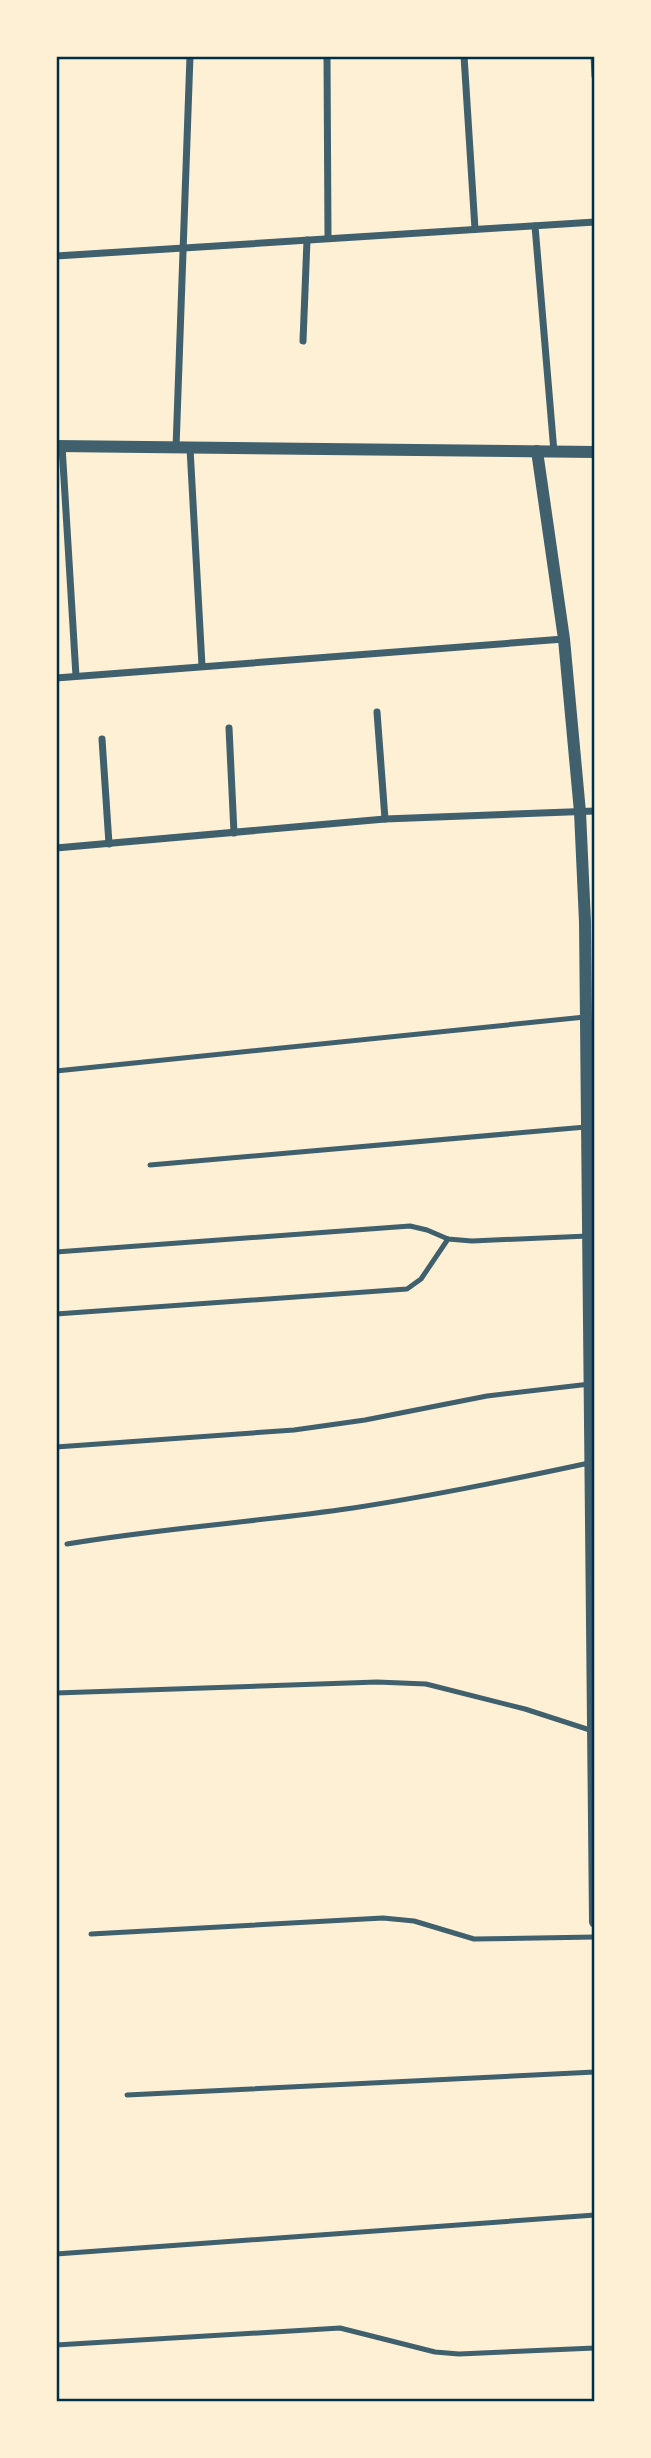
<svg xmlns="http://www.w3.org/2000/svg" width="651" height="2458" font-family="Inter,sans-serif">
	<rect width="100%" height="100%" fill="#fdf0d5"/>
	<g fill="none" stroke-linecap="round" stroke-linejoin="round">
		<g stroke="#3f606c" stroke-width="5">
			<path d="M56 1071 585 1017"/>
			<path d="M150 1165 586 1127"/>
			<path d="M56 1252 410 1226 427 1230 448 1239 472 1241 588 1236"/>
			<path d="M56 1314 407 1289 421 1279 448 1239"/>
			<path d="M56 1447 294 1430 365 1420 487 1396 590 1384"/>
			<path d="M67 1544C162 1528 257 1522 353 1508 432 1496 510 1480 589 1463"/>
			<path d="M56 1693 377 1682 426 1684 525 1709 593 1731"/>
			<path d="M91 1934 383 1918 414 1921 474 1939 595 1937"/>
			<path d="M127 2095 595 2072"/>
			<path d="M56 2254 595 2215"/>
			<path d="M56 2345 340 2328 435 2352 459 2354 595 2348"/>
		</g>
		<g stroke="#3f606c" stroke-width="7">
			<path d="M327 56 328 238"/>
			<path d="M464 56 475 229"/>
			<path d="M594 56 595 76"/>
			<path d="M535 226 554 452"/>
			<path d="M56 256 595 222"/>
			<path d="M303 341 307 240"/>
			<path d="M62 446 76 676"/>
			<path d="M176 448 190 56"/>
			<path d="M190 448 202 666"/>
			<path d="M56 678 564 639"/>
			<path d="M377 712 385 819"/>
			<path d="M229 728 234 833"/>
			<path d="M102 739 109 844"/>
			<path d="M56 848 385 819 595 811"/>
		</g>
		<g stroke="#3f606c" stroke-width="12">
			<path d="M56 446 595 452"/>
			<path d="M537 451 564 639 580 812 585 922 595 1922"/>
		</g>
	</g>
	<rect width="651" height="2458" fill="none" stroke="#fdf0d5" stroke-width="116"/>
	<rect x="58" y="58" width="535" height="2342" fill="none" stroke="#003049" stroke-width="2.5"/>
</svg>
